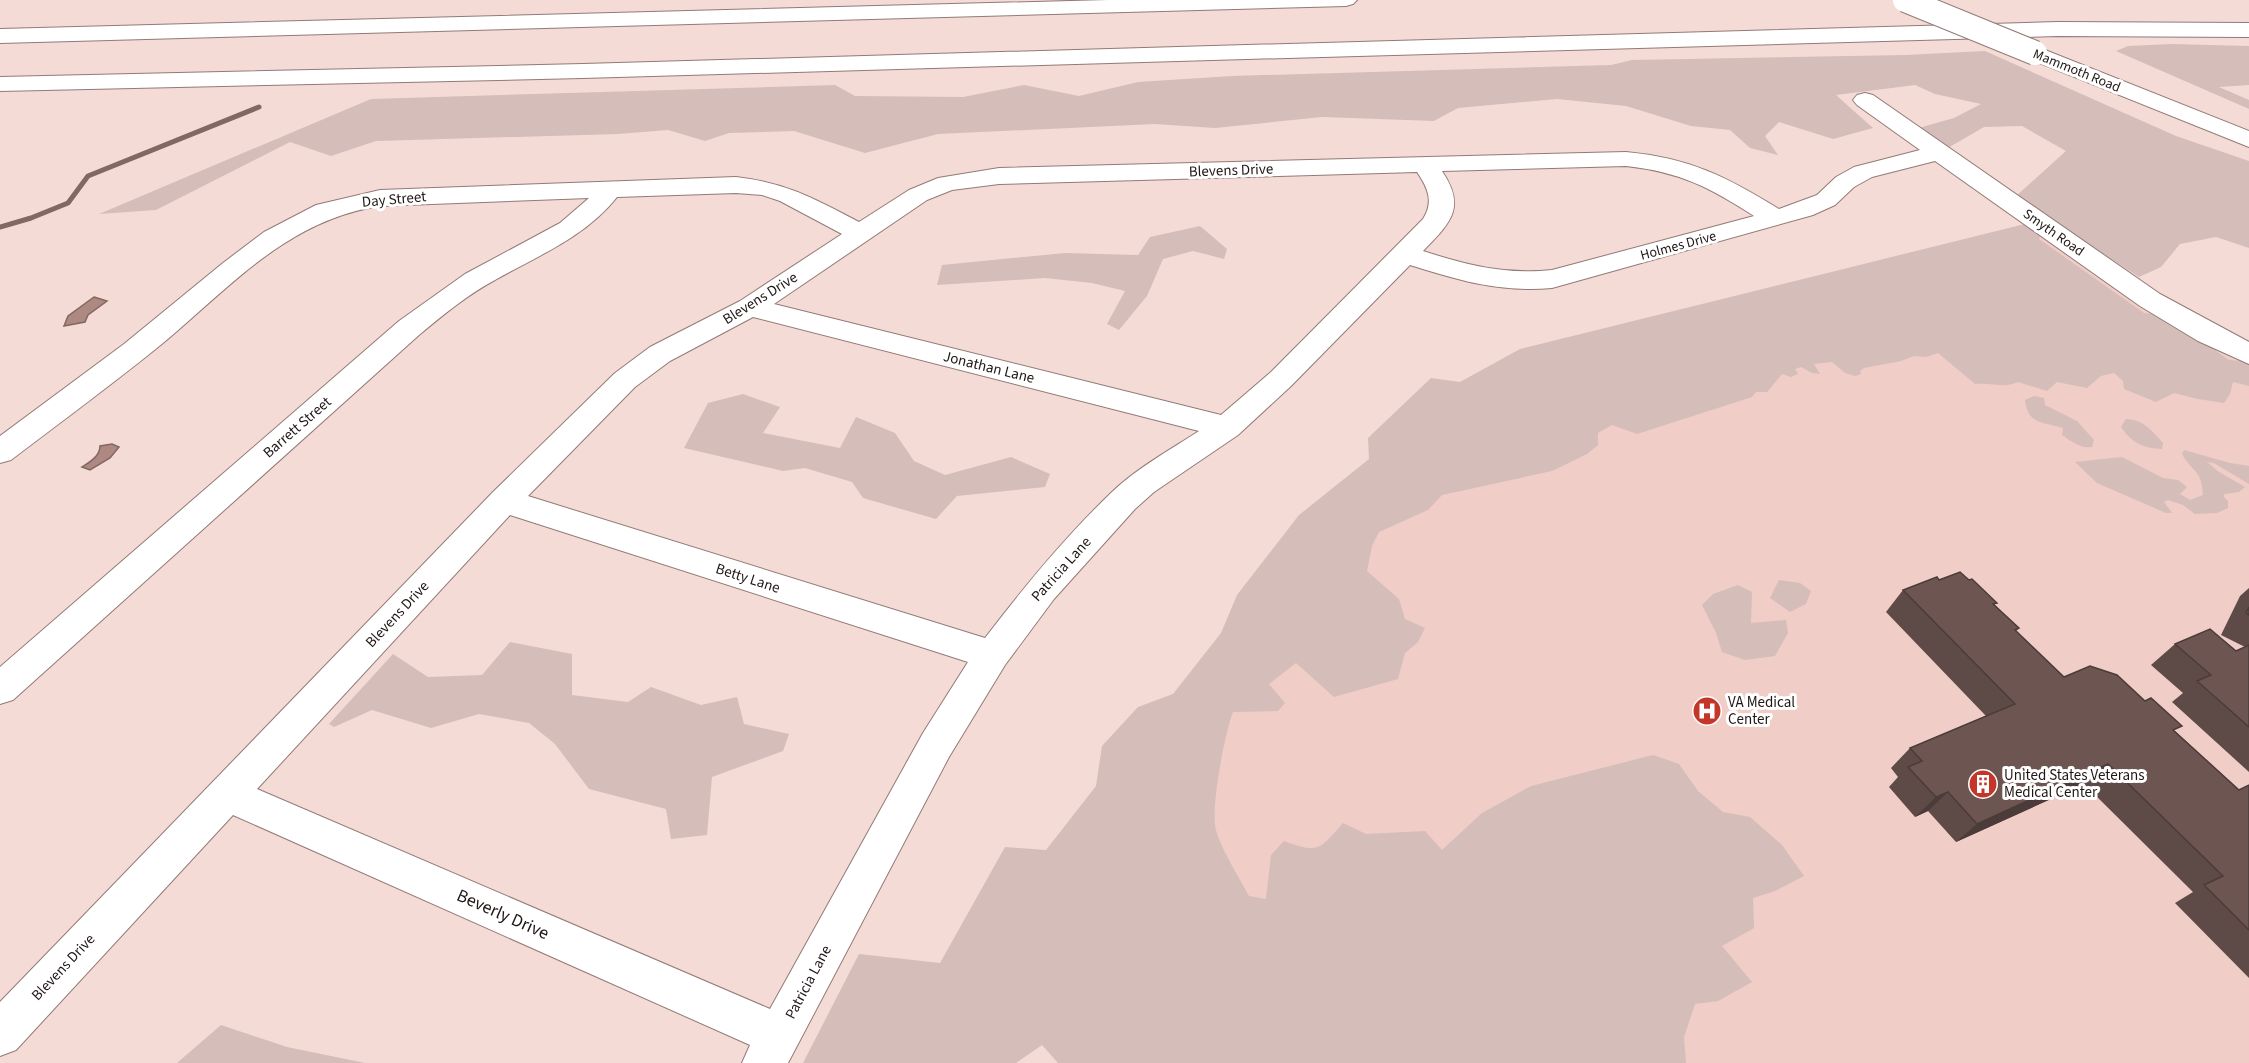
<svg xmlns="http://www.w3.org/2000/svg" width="2249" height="1063" font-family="'Source Sans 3',sans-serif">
	<rect width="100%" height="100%" fill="#f5dbd6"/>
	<path fill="#f0cdc7" d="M2031 227 2249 361V1063H1386L1019 889 1310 533Z"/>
	<g fill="#d5bdb9">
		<path d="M2172 44 2249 46V85L2219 87 2249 100V109L2116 51 2128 46Z"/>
		<path d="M1985 51 2176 136 2249 161V248L2216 237 2180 244 2161 267 2139 277 2015 197 2066 151 2022 126 1984 127 1946 149 1915 129 1954 118 1981 104 1935 94 1915 85 1836 95 1873 128 1833 139 1779 122 1765 136 1778 155 1750 148 1730 130 1691 126 1626 106 1557 99 1458 108 1434 121 1322 117 1215 128 1155 124 938 134 865 153 794 131 729 133 705 141 668 130 618 134 376 141 331 156 290 142 156 210 99 214 371 99 835 85 855 96 963 97 1024 85 1079 96 1138 82 1232 76 1611 65 1632 60 1905 55Z"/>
		<path d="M2029 223 2042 231 2039 239 2144 313 2154 314 2171 325H2180L2210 342 2216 351 2229 360 2242 361 2249 365V386L2233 382 2230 394 2224 403 2198 399 2174 393 2156 402 2124 389 2123 381 2114 373 2101 376 2087 388 2057 382 2047 391 2018 382C2003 389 1992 382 1975 384L1938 353 1926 357 1914 356 1901 361 1864 368 1860 371 1861 374 1855 376 1845 373 1832 362 1814 364 1820 374 1812 373 1801 367 1795 369 1798 374 1791 377 1782 374 1767 392H1756L1752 397 1637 434 1612 425 1598 433V445L1587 454 1552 471 1442 495 1428 510 1379 532 1372 546 1367 571 1399 599 1405 619 1425 628 1418 642 1405 653 1398 679 1334 697 1296 663 1269 684 1285 703 1278 711 1233 712C1225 732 1210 809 1216 830 1221 849 1239 877 1249 896L1266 899 1271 855 1284 841C1319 854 1319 850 1343 823L1366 834 1425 831 1442 850 1482 813 1531 786 1653 755 1679 764 1698 791 1723 812 1750 817 1782 845 1804 876 1775 891 1753 898 1754 928 1722 946 1752 982 1718 1001 1695 1004 1684 1037 1686 1063H1058L1042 1045 1016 1063H803L859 954 940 963 1005 847 1046 850 1096 786 1102 746 1138 707 1173 694 1221 633 1237 595 1299 515 1369 459 1368 438 1431 378 1460 382 1520 349Z"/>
		<path d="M1200 226 1227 249 1224 259 1193 251 1163 259 1147 296 1119 330 1107 324 1125 291 1092 283 1045 278 937 285 942 265 1065 253 1138 255 1150 237Z"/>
		<path d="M743 394 780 407 763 433 840 448 856 417 895 433 914 461 945 475 1011 457 1050 474 1045 487 957 496 936 519 863 498 852 482 805 468 783 471 684 448 708 403Z"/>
		<path d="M2034 396 2044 398 2045 405 2077 421 2094 440 2092 447C2081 449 2071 441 2062 435L2063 428C2043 422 2028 425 2025 400Z"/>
		<path d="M2126 419C2144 420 2151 430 2163 443L2162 449C2143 448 2132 443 2121 427Z"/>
		<path d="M2184 450 2230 463 2249 466V484L2214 463 2207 462 2219 472 2245 487 2239 492 2225 494 2223 496 2228 501V508L2217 513 2195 514 2183 505 2168 500 2164 502 2172 513H2166L2097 483 2075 462 2122 457 2163 478 2178 480 2187 487 2180 494 2190 500 2203 495C2201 467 2193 474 2182 454Z"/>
		<path d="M1779 580 1800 583 1811 591 1806 604 1790 612 1770 598Z"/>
		<path d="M1738 585 1752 592 1751 623 1786 620 1788 633 1775 656 1745 660 1722 652 1716 633 1702 605 1713 594Z"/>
		<path d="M510 642 572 654V695L628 702 651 687 701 705 737 697 744 724 789 734 783 751 712 777 707 835 671 839 666 809 589 789 555 744 529 723 479 714 431 728 372 710 334 727 329 724 393 654 428 677 482 675Z"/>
		<path d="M221 1025 287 1047 365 1063H177Z"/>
	</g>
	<g fill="#ad8982" stroke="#836761" stroke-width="1.5">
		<path d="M94 297 107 301 88 315 85 322 64 326 68 316Z"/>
		<path d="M112 444 119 447 110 458 90 470 82 467C90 462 100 456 100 446Z"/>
	</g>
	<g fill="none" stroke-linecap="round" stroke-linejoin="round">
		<path stroke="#836761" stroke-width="5" d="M0 227 31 218 68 203 88 176 259 107"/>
		<g stroke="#927a76" stroke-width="2">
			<path id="minor" d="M1865 93 1873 95 2160 294 2249 342V364L2198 341 2140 306 1935 161 1872 177 1854 187 1835 205 1813 215 1552 288C1502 293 1457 280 1410 265L1291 386 1238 435 1154 492 1135 509 1054 599 1005 665 949 757 788 1063H742L750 1045 233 815 16 1050 0 1056V1002L493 492 615 373 650 347 740 301 842 234 780 201 762 195 736 193 617 197C584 238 539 255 495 280 467 295 443 315 419 335L13 700 0 704V667L399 321 465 274 560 223 589 198 380 206C288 220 231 286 163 343 114 383 62 421 11 460L0 463V436L124 344 223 263 264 232 316 205 380 190 736 177C787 183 815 199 859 222L909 190 938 178 999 168 1626 152C1690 158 1725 176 1779 209L1817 195 1836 177 1854 167 1920 150 1857 105 1853 100 1857 95ZM1626 166C1680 172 1709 187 1754 216L1552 270C1506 275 1466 265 1423 251 1450 223 1467 208 1442 171ZM1417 172C1428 188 1434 202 1423 219L1271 372 1221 415 774 304 927 200 952 190 999 184ZM753 317 1199 431C1170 450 1137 468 1112 492 1065 537 1024 587 985 638L528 496 635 387 670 361ZM510 515 968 662 923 733 770 1009 257 789Z"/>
		</g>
		<g stroke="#927a76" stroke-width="2">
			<path id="major" d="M2035 46 2249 131V147L2027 58 2024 53 2027 48Z"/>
		</g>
		<g stroke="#927a76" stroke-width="2">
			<g id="highway">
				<path d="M1108 0H1357L1353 4 1346 6 0 43V29Z"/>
				<path d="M2057 22 2249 23V37L2057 36 583 78 0 91V77L583 64Z"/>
			</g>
		</g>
		<use href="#minor" fill="#fff" fill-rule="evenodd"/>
		<use href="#major" fill="#fff" fill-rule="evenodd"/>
		<use href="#highway" fill="#fff" fill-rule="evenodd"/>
		<g stroke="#927a76" stroke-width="26" stroke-linecap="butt">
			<path id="major-bridge" d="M1905 0 2035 53"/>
		</g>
		<use href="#major-bridge" stroke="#fff" stroke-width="24"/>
	</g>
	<g fill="#5e4a47">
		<path d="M1939 580 1995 605 2019 628 2016 631 2064 677 2175 731 2239 790 2249 785V978L2175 903 2193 892 2084 784 1956 842 1928 811 1915 817 1889 787 1898 777 1891 768 1910 748 1986 716 1886 612 1903 590Z"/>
		<path d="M2249 588V772L2172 702 2183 693 2151 665 2175 644 2236 651 2245 647 2221 635 2240 596Z"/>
	</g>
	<g fill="#4c3c39">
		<path d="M2108 764 2084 784 1956 842 1977 824Z"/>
		<path d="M1948 792 1928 811 1915 817 1936 797Z"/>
	</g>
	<g fill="#6d5652" stroke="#4c3c39" stroke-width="1.5">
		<path d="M1960 572 1969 580 1972 579 1997 603 1993 604 2019 628 2015 630 2064 677 2090 666 2117 675 2145 701 2151 698 2182 726 2173 730 2239 790 2249 785V930L2204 885 2223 876 2108 764 1977 824 1948 792 1936 797 1908 767 1922 761 1910 748 2015 704 1903 590 1937 577 1939 580Z"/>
		<path d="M2249 607V615L2246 613Z"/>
		<path d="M2210 629 2236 651 2249 645V727L2197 681 2211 675 2175 644Z"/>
	</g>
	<defs>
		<g id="hospital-disc" transform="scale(1.5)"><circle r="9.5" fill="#c33629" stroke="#fff"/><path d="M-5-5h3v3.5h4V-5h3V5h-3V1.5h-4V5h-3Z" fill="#fff"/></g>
		<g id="building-disc" transform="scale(1.5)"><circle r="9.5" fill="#c33629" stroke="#fff"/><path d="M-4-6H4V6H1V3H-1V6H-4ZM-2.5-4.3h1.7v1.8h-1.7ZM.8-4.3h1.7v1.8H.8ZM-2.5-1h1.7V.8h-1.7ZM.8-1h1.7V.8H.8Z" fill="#fff"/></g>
	</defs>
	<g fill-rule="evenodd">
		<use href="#hospital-disc" x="1707" y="711"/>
		<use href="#building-disc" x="1983" y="784"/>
	</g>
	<g text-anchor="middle" stroke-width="6" stroke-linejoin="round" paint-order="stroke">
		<g font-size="14" fill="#201715" stroke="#fff">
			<text transform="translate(2077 70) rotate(22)" y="5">Mammoth Road</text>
			<text transform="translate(2054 232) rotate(35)" y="5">Smyth Road</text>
			<text transform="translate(1678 245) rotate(-15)" y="5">Holmes Drive</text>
		</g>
		<g font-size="15" fill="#201715" stroke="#fff">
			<text transform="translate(1231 170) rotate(-2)" y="5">Blevens Drive</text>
			<text transform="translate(394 199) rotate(-5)" y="5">Day Street</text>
			<text transform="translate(760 298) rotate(-32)" y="5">Blevens Drive</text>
			<text transform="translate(989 367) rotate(14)" y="5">Jonathan Lane</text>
			<text transform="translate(297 427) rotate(-41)" y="5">Barrett Street</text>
			<text transform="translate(1061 569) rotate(-48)" y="5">Patricia Lane</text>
			<text transform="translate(748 578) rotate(18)" y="5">Betty Lane</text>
			<text transform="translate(397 614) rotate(-47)" y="5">Blevens Drive</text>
			<text transform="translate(63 967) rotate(-47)" y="5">Blevens Drive</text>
			<text transform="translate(808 982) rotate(-62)" y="5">Patricia Lane</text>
		</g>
		<g font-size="15" fill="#201715" stroke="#fff" text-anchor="start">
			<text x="1728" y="707">VA Medical<tspan x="1728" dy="17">Center</tspan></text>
			<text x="2004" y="780">United States Veterans<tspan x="2004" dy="17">Medical Center</tspan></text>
		</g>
		<g font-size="18" fill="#201715" stroke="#fff">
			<text transform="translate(503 914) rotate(24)" y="6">Beverly Drive</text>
		</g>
	</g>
</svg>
